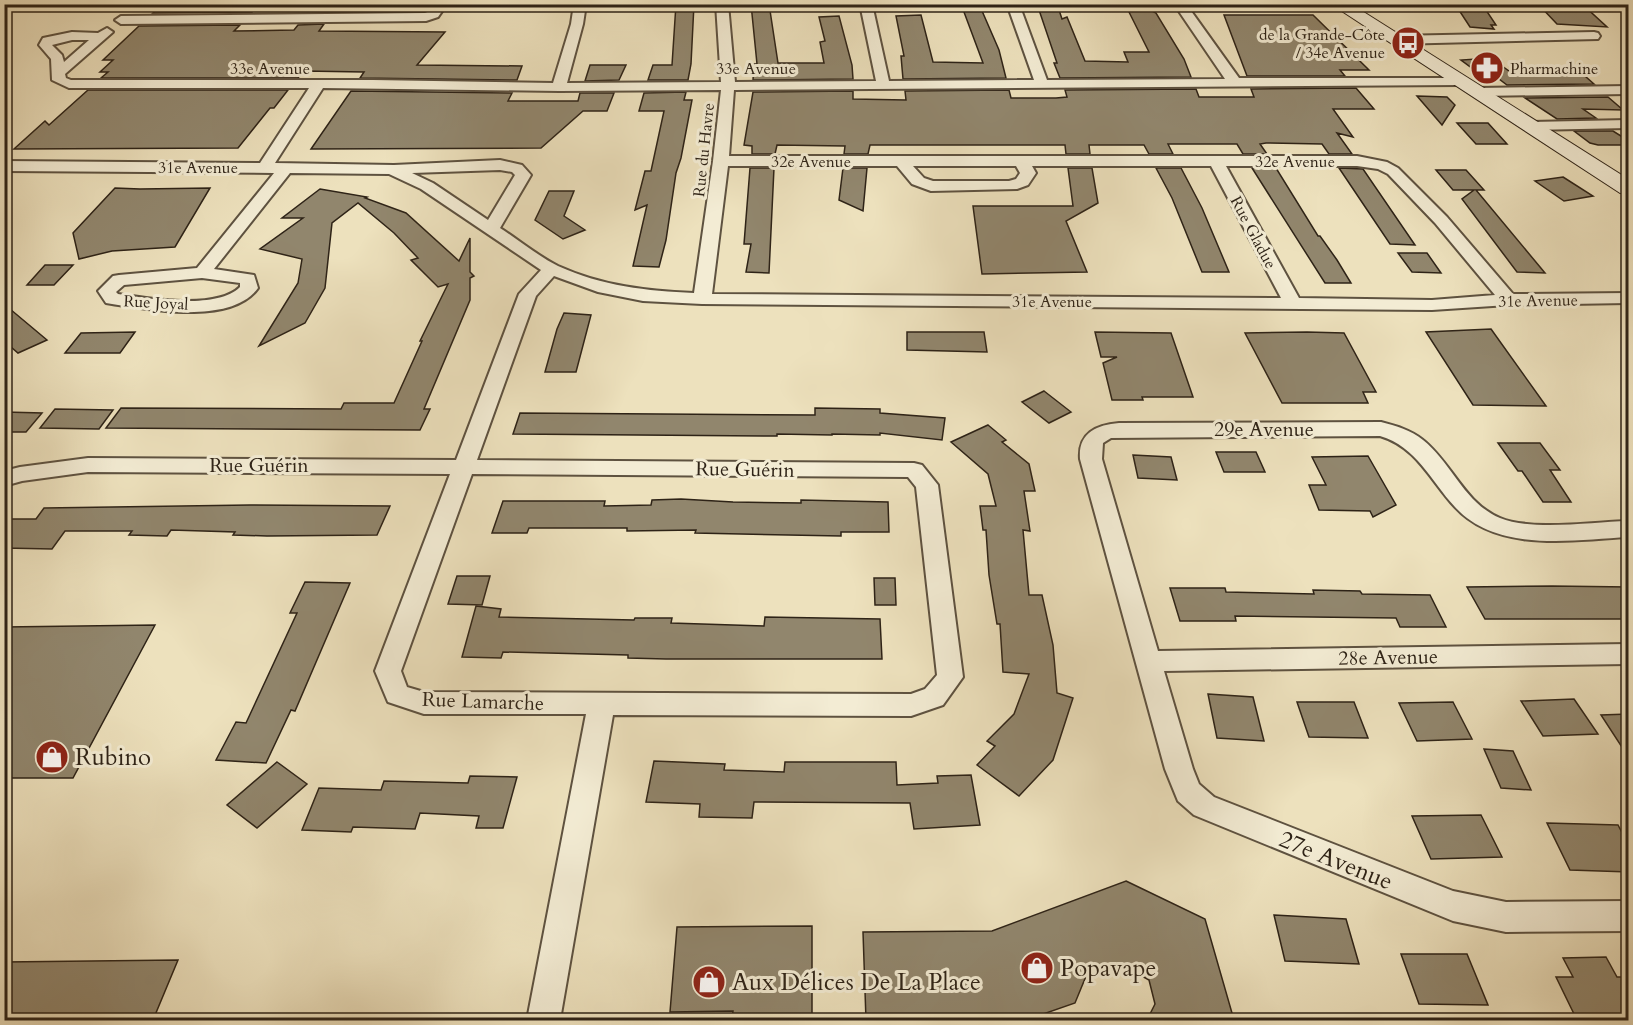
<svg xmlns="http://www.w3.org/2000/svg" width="1633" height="1025" font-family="Cardo,serif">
	<rect width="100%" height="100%" fill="#ede1bd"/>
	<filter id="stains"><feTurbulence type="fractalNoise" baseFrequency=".00333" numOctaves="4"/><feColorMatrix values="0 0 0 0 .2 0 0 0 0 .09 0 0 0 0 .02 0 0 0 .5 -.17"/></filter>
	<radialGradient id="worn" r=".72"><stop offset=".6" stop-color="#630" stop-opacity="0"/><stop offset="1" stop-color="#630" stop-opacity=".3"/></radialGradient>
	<g fill="#91866d" stroke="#2e2317" stroke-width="1.5">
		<path d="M163 4H260L252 12 153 13Z"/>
		<path d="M676 4H694L691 64 688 80H648L653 65H672Z"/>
		<path d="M751 4H769L778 63H824L820 42 825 41 819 17 839 16 852 65 853 79 753 80 754 64H757Z"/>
		<path d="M961 4H979L999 50 1006 78 903 79 901 56H904L896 16 921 15 933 62 983 63Z"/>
		<path d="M1037 4H1057L1062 19 1067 17 1085 61 1128 62 1124 52H1149L1125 4H1139L1156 13 1184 59 1191 77 1060 78 1054 63H1057Z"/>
		<path d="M1455 4H1482L1496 25H1491L1494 29 1470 27Z"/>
		<path d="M1538 4H1582L1607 27 1557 24Z"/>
		<path d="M1224 15H1313L1369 70H1340L1345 76H1247Z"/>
		<path d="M324 24 319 31 445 32 417 65 522 66 517 80 360 78 364 72 303 71 298 78H101L108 72H100L113 60H103L139 26 240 25 234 31 294 30 298 25Z"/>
		<path d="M1491 58 1509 71 1577 69 1594 84 1507 85 1499 79 1488 80 1461 60Z"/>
		<path d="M590 65H626L619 80 585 81Z"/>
		<path d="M1356 88 1374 109H1333L1353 137 1337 133 1352 154H1329L1322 144 1266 143 1260 144 1267 154H1243L1237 144H1168L1173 154H1149L1144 145H1089L1090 154H1066L1065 145H870L868 154H844L845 146 777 145 775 154H752V146L744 145 753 92 853 91V99L906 100 905 91 1009 90 1011 98H1056L1067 97 1065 90 1196 89 1199 97H1254L1251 89Z"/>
		<path d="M88 90H288L274 108H270L238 148 14 149 45 121 49 125Z"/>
		<path d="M351 91 512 93 508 101H578L580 93H614L607 111H583L541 148 311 149Z"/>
		<path d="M686 92 684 100H692L681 158 676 173 666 240 659 267 633 266 647 205 635 210 645 171H651L664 111H639L644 93Z"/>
		<path d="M1417 96 1447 97 1455 105 1442 125Z"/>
		<path d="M1608 97 1623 110 1583 109 1596 118 1557 119 1525 98Z"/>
		<path d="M1457 123H1488L1507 144H1476Z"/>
		<path d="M1574 131H1613L1629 141V145H1598L1590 143Z"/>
		<path d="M750 168H774L769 273 746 272 751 244H744Z"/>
		<path d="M843 168H867L863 211 839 200Z"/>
		<path d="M1068 168H1092L1098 203 1066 221 1087 272 982 274 973 206H1073Z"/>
		<path d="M1156 168H1181L1202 208 1229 272H1202L1172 198Z"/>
		<path d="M1252 168H1276L1318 236H1320L1337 260 1351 283H1325Z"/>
		<path d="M1339 168 1363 169 1415 245 1390 244Z"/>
		<path d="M1436 170H1466L1484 190H1476L1545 273 1517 272 1462 199 1474 190H1453Z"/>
		<path d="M1563 177 1593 196 1564 201 1535 181Z"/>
		<path d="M115 188 140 189 210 188 175 247 112 251 79 259 73 233Z"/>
		<path d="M320 189 367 197 365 198 406 213 459 261 470 238V272L474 276 470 278V300L424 409H430L420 430 106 428 121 408 341 409 344 403H394L422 341H420L448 284 438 287 411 260 418 258 394 233 358 203 332 223 325 288 305 323 259 346 298 283 302 259 260 249 303 218H282Z"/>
		<path d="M549 191H574L564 216 585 230 563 239 535 220Z"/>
		<path d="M1398 253H1427L1441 273 1412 272Z"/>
		<path d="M45 265H73L54 285H27Z"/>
		<path d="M4 304 47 340 18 353 4 341Z"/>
		<path d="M564 313 591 315 576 372H545L557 329Z"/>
		<path d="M1491 329 1546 406 1473 405 1426 332Z"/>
		<path d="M135 332 120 353H65L81 333Z"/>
		<path d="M907 332H984L987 352 907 350Z"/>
		<path d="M1095 332 1171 333 1193 397H1142L1143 400H1112L1103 363 1117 357H1101Z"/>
		<path d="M1307 332 1344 333 1376 392H1363L1368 403H1282L1245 333Z"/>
		<path d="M1044 391 1071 412 1049 423 1022 402Z"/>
		<path d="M815 408 880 409V413L945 418 942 440 880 433V435L832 434V435L777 434V436L513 434 520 413 815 415Z"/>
		<path d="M55 409 113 410 99 429 40 428Z"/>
		<path d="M4 412 42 413 26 432H4Z"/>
		<path d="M988 425 1006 440 1002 442 1029 464 1035 491H1024L1030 531 1023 530 1029 595H1042L1053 645 1057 693 1073 698 1053 760 1019 796 977 765 995 746 987 741 1014 714 1029 674 1003 672 1000 624H997L989 575 986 530H983L980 506H996L988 474 951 442Z"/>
		<path d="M1498 443H1540L1560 470H1550L1571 502H1543L1522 471H1518Z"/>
		<path d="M1216 452H1256L1265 472H1224Z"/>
		<path d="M1133 455 1171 457 1177 480 1138 478Z"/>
		<path d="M1368 456 1396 505 1373 517 1370 511 1319 510 1309 485H1326L1312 457Z"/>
		<path d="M681 499 733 502 801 503V500L888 502 889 532H841V536L695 533 696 530 627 531V528H529L527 533H492L503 501H605L604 506 651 505 652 500Z"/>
		<path d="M250 505 390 506 377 535 267 536 233 535 235 532 171 530 167 536 129 535 132 531H65L52 549 4 548V519H36L44 508Z"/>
		<path d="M457 576H490L482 605 448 604Z"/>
		<path d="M874 578H895L896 605H875Z"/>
		<path d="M305 582 350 583 295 711 291 710 266 763 216 760 236 722 246 723 297 613H290Z"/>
		<path d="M1552 586 1629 587V619H1485L1467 587Z"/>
		<path d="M1170 588H1225L1226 592 1314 594 1313 590 1360 591 1362 594 1430 595 1446 627H1400L1396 618 1235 616 1236 621H1180Z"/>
		<path d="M476 606 501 609 499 617 634 620 635 618H672L671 623 764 626 765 617 880 619 882 659H666L628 658V655L503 652 501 658 462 657Z"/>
		<path d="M155 625 73 778H4V627Z"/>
		<path d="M1208 694 1253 697 1264 741 1217 738Z"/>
		<path d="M1574 699 1598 734 1543 736 1521 701Z"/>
		<path d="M1297 702H1354L1368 738 1309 737Z"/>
		<path d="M1453 702 1472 739 1417 741 1399 703Z"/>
		<path d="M1629 714V758L1601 715Z"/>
		<path d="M1484 749 1513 751 1531 790 1501 788Z"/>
		<path d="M654 761 725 764 724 770 784 772 785 762H896L897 785 938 783 937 776 971 775 980 825 914 829 910 803 754 802 752 818 699 817 700 804 646 802Z"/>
		<path d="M277 762 307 784 257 828 227 805Z"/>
		<path d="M470 776 517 777 503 828H476L479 816 420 813 415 829 353 827 351 832 302 830 319 788 381 790 384 781 468 783Z"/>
		<path d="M1481 815 1502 857 1431 859 1412 816Z"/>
		<path d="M1547 823 1618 825 1629 846V872L1570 870Z"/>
		<path d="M1126 881 1205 919 1234 1020H1147L1155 1004 1149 980 1119 963 1089 969 1075 1003 1026 1020H866L863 932 992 931Z"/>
		<path d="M1274 915 1346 919 1359 964 1285 961Z"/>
		<path d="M812 926V1020H732L733 1011 670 1012 677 927Z"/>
		<path d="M1401 954H1467L1488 1005 1419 1004Z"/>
		<path d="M1606 957 1617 977H1629V1017L1576 1018 1556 977H1573L1563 958Z"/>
		<path d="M178 960 153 1020H4V962Z"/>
	</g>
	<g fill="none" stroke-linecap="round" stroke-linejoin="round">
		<g stroke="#5e5240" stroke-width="4">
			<g id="minor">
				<path d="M435 4H447L438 17 426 21 121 24 115 20 121 16 425 13 430 11Z"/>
				<path d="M574 4H586L583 24 567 83 721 82 716 4H728L735 82 876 81 860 4H872L889 81 1034 80 1007 4H1019L1047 80 1225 79 1174 4H1186L1239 78H1465L1467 81 1465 84 1460 85 734 90 729 156H1357L1387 162 1398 168 1447 217 1513 294 1628 293V303L1508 305 1432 310 702 304 643 301 598 292 554 276 536 296 477 460 914 463 922 465 938 485 963 677 943 705 911 716 613 715 560 1020H527L586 714H424L388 702 375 671 450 474 88 472 22 481 4 486V471L20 467 88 458 456 460 519 294 541 270 421 189 389 174 290 173 214 269 254 275 258 288C232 325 151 310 112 304L106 303 98 291 113 276 119 275 197 268 274 173 4 171V161L260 163 309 88H69L52 80 51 59 39 45 43 38 72 32 98 33 107 28 113 32 65 74 66 78 71 80H373L553 83 571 24ZM72 40H89L64 62 62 55 52 45ZM323 88 559 91 721 90 713 161 694 293C647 291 602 286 558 266 538 256 519 240 500 228L531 175 522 165 500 160 394 165 275 163ZM728 166H897L912 184 931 191 1017 189 1028 185 1036 173 1032 166H1211L1281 298 712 294ZM913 166H1016L1020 173 1016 179 1009 181H933L924 178ZM1226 166H1357L1378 169 1388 174 1435 223 1495 295 1432 300 1299 298ZM500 170 512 172 515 175 488 220 433 183 412 173ZM202 278 240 283V287C217 310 149 299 118 294L116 292 124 285ZM472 474 908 477 916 487 937 675 925 689 911 694 424 692 407 687 401 671Z"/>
				<path d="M1594 32 1598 33 1600 36 1598 39 1395 44 1389 40 1395 36Z"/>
				<path d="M1628 86V94L1477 96 1470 92 1477 88Z"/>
				<path d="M1628 120V128L1531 130 1524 126 1531 122Z"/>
				<path d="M1381 422C1396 426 1411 430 1423 440 1452 463 1464 503 1500 518 1531 531 1593 522 1628 521V537C1572 540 1497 553 1455 507 1430 480 1417 447 1380 436L1111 438 1103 443 1102 459 1158 651 1628 644V664L1164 671 1193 769 1199 784 1214 797 1453 891 1506 902 1628 901V931L1506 932 1453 921 1194 815 1178 801 1165 769 1080 459C1078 433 1096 425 1119 423Z"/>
			</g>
		</g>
		<g stroke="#2e2317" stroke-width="2">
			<path id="secondary" d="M1331 4H1351L1628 179V194L1620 193Z"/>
		</g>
		<use href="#minor" fill="#f3ecd4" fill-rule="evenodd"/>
		<use href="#secondary" fill="#f3ecd4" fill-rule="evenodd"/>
	</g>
	<defs>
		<g id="bus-disc" transform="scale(1.725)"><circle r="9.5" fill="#8f2418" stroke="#f3ecd4"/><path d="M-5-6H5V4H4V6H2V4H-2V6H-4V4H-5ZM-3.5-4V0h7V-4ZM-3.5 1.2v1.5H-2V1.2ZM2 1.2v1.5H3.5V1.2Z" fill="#fff"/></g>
		<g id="pharmacy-disc" transform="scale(1.725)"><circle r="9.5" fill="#8f2418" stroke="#f3ecd4"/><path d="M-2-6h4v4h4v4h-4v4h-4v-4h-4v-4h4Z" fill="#fff"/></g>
		<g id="shop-disc" transform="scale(1.725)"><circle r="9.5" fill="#8f2418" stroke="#f3ecd4"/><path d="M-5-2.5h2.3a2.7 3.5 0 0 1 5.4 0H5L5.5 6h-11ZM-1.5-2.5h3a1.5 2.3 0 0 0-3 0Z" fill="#fff"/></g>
	</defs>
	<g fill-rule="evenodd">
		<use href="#bus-disc" x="1408" y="43"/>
		<use href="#pharmacy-disc" x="1487" y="68"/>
		<use href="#shop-disc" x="52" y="757"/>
		<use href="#shop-disc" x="1037" y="968"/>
		<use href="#shop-disc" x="709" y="982"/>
	</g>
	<g text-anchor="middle" stroke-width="6" stroke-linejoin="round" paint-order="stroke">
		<g font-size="16" fill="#2e2317" stroke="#f3ecd4" text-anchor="end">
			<text x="1385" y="40">de la Grande-Côte<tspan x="1385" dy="18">/ 34e Avenue</tspan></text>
			<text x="1510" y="74" text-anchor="start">Pharmachine</text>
		</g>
		<g font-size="16" fill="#2e2317" stroke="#f3ecd4">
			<text x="270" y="74">33e Avenue</text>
			<text x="756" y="74">33e Avenue</text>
			<text transform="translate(703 150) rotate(-84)" y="6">Rue du Havre</text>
			<text x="811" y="167">32e Avenue</text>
			<text x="1295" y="167">32e Avenue</text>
			<text x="198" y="173">31e Avenue</text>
			<text transform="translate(1254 232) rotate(62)" y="6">Rue Gladue</text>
			<text transform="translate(1538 300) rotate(-1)" y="6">31e Avenue</text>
			<text x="1052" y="307">31e Avenue</text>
			<text transform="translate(156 302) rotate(3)" y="6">Rue Joyal</text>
		</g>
		<g font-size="20" fill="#2e2317" stroke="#f3ecd4">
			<text x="1264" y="436">29e Avenue</text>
			<text x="259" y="472">Rue Guérin</text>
			<text transform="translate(745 469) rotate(1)" y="7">Rue Guérin</text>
			<text transform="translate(1388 657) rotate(-1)" y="7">28e Avenue</text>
			<text transform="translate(483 701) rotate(2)" y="7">Rue Lamarche</text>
		</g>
		<g font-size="24" fill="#2e2317" stroke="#f3ecd4" text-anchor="start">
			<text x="75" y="765">Rubino</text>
			<text x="1060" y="976">Popavape</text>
			<text x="732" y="990">Aux Délices De La Place</text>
		</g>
		<g font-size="24" fill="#2e2317" stroke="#f3ecd4">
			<text transform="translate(1336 860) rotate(22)" y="8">27e Avenue</text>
		</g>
	</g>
	<rect width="1633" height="1025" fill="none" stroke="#ede1bd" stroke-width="24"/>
	<rect x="6" y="6" width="1621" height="1013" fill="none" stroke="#2e2317" stroke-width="3"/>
	<rect x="12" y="12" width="1609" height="1001" fill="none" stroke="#2e2317" stroke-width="1.5"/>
	<rect width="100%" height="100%" filter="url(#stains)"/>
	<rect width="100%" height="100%" fill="url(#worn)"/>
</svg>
